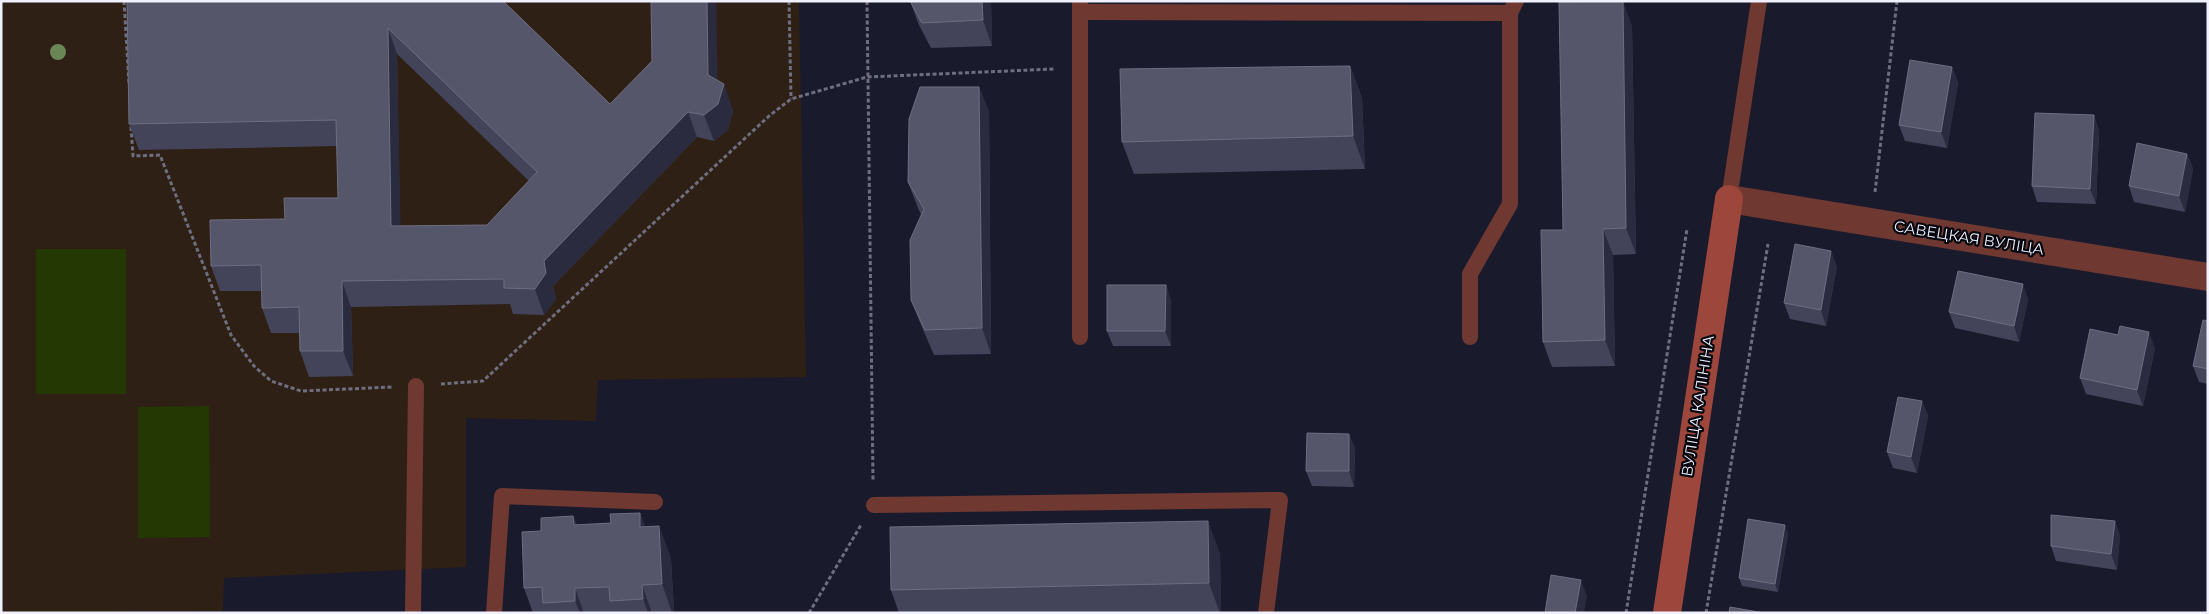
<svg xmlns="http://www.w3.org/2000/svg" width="2209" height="614" font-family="Montserrat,sans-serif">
	<rect width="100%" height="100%" fill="#1a1a2d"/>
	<path fill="#2f2015" d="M1 1H799L806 377 598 380 596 421 466 418V567L224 578 223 611 1 613Z"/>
	<g fill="#233803">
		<rect x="36" y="249" width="90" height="145"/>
		<path d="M209 406 210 537 138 538V407Z"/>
	</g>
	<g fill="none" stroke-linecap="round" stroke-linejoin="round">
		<g stroke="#6e6e7f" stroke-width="3" stroke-dasharray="4 2.5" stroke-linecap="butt">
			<path d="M124 1 129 83"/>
			<path d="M789 1 791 99"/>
			<path d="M867 1 873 480"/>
			<path d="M131 127 133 156 160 155 231 335 254 366 271 381 301 391 392 387"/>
			<path d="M1875 192 1897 1"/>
			<path d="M441 384 483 381 769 116 791 99 867 77 1054 69"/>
			<path d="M809 613 861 525"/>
			<path d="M1626 613 1687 229"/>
			<path d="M1706 613 1768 244"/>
		</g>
		<g stroke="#6f3931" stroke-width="16">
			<path d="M1080 12 1510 13 1516 1"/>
			<path d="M1729 199 1759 1"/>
			<path d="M1080 337V1"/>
			<path d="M1470 337V274L1510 204V13"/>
			<path d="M874 505 1280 500 1266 613"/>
			<path d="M413 613 416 386"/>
			<path d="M494 613 502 496 655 502"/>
		</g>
		<path stroke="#6f3931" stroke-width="28" d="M1729 199 2208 277"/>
		<path stroke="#9d463b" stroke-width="28" d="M1667 613 1729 199"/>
	</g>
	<circle fill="#6b8655" cx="58" cy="52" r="8"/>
	<g fill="#434459" fill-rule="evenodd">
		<path d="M127 1H503L610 104 717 80 733 110 728 130 714 141 697 137 553 286 556 299 544 315 513 314 510 304 351 307 353 376 309 377 300 351 299 333H271L262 308V291H220L211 266 285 219 338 198 337 146 139 150 129 124ZM397 54 529 181 487 225 400 226Z"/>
		<path d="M910 1H991L992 46 931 48 919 25Z"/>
		<path d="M1632 26 1636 254 1613 255 1615 366 1552 367 1543 342 1563 230Z"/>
		<path d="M1350 66 1362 98 1365 169 1134 174 1122 142Z"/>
		<path d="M1952 67 1958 83 1947 148 1905 141 1899 125Z"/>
		<path d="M979 87 989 112 991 354 934 355 921 325 911 300 921 214 918 208 908 182Z"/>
		<path d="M2094 115 2099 131 2096 204 2037 202 2032 186Z"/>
		<path d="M2187 154 2193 169 2185 212 2134 202 2129 186Z"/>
		<path d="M1837 266 1826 326 1790 319 1784 303Z"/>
		<path d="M1166 285 1171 301V346H1113L1107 331Z"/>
		<path d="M2028 299 2019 342 1955 328 1949 312Z"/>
		<path d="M2208 321V384L2199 382 2193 366Z"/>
		<path d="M2155 348 2143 406 2086 394 2080 378Z"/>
		<path d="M1922 401 1928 416 1917 473 1893 468 1887 452Z"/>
		<path d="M1349 434 1355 449 1354 487 1312 486 1306 471Z"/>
		<path d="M640 513 645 527 659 526 671 559 674 613H533L524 588 541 531 573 516 577 525 611 523Z"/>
		<path d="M2115 521 2120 536 2117 570 2056 561 2051 546Z"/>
		<path d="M1788 534 1778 592 1742 586 1739 578Z"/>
		<path d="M1220 553 1221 613H899L891 590Z"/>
	</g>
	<g fill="#2b2b40">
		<path d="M707 1H716L718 100 708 75Z"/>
		<path d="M982 1H991L992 46 983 20Z"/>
		<path d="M1623 1 1632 26 1636 254 1626 228Z"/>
		<path d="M388 28 397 54 401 251 391 226Z"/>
		<path d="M1350 66 1362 98 1365 169 1353 136Z"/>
		<path d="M1952 67 1958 83 1947 148 1941 132Z"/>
		<path d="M724 84 733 110 728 130 714 141 704 115Z"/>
		<path d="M979 87 989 112 991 354 982 328Z"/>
		<path d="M688 112 697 137 553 286 556 299 544 315 535 289 544 261Z"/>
		<path d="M2094 115 2099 131 2096 204 2090 189Z"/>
		<path d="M2187 154 2193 169 2185 212 2179 196Z"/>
		<path d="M1603 229 1613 255 1615 366 1605 340Z"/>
		<path d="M1831 251 1837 266 1826 326 1821 310Z"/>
		<path d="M342 281 351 307 353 376 343 351Z"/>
		<path d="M2023 284 2028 299 2019 342 2014 326Z"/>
		<path d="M1166 285 1171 301V346L1165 331Z"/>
		<path d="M2149 332 2155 348 2143 406 2137 390Z"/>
		<path d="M1922 401 1928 416 1917 473 1911 457Z"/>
		<path d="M1349 434 1355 449 1354 487 1349 471Z"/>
		<path d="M640 513 652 545 640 527Z"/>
		<path d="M573 516 585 549 574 525Z"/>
		<path d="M1208 521 1220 553 1221 613H1220L1209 583Z"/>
		<path d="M2115 521 2120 536 2117 570 2111 554Z"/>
		<path d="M1785 525 1788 534 1778 592 1775 584Z"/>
		<path d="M659 526 671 559 674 613H672L662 584Z"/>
		<path d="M1581 580 1587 596 1584 613H1575Z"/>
		<path d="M642 585 652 613H648L643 599Z"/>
		<path d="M575 588 584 613H580L575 601Z"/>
	</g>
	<g fill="#56566b" stroke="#6e6e82" fill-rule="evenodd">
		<path d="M127 1H503L610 104 652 61 651 1H707L708 75 724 84 718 104 704 115 688 112 544 261 546 273 535 289 504 288V279L342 281 343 351H300L299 307 262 308 261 265 211 266 210 220 285 219 284 198H338L336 120 129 124ZM388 28 537 172 487 225 391 226Z"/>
		<path d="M910 1H982L983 20 922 23Z"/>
		<path d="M1623 1 1626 228 1603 229 1605 340 1543 342 1541 230H1563L1559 2Z"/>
		<path d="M1910 60 1952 67 1941 132 1899 125Z"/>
		<path d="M1350 66 1353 136 1122 142 1120 69Z"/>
		<path d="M920 87H979L982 328 925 330 911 300 910 240 924 209 908 182 909 119Z"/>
		<path d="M2035 113 2094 115 2090 189 2032 186Z"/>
		<path d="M2137 143 2187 154 2179 196 2129 186Z"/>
		<path d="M1795 244 1831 251 1821 310 1784 303Z"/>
		<path d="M1958 271 2023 284 2014 326 1949 312Z"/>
		<path d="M1107 285H1166L1165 331H1107Z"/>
		<path d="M2203 320 2208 321V369L2193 366Z"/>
		<path d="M2120 326 2149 332 2137 390 2080 378 2090 329 2118 335Z"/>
		<path d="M1898 397 1922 401 1911 457 1887 452Z"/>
		<path d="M1307 433 1349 434V471H1306Z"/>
		<path d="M640 513V527L659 526 662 584 642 585 643 599 610 601 609 587 575 588V601L543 603 542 587 524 588 522 532 541 531V518L573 516 574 525 611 523 610 514Z"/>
		<path d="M2051 515 2115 521 2111 554 2051 546Z"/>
		<path d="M1748 519 1785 525 1775 584 1739 578Z"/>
		<path d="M1208 521 1209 583 891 590 890 527Z"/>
		<path d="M1551 575 1581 580 1575 613H1545Z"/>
		<path d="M1730 607 1764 613H1729Z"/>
	</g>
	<g text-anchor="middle" stroke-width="4.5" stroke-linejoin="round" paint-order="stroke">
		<g font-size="15" fill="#f0f0fe" stroke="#06060e">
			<text transform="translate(1969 238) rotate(9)" y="5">САВЕЦКАЯ ВУЛІЦА</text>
			<text transform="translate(1698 406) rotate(-81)" y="5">ВУЛІЦА КАЛІНІНА</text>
		</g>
	</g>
	<rect width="2209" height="614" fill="none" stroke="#f0f0fe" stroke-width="5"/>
</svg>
